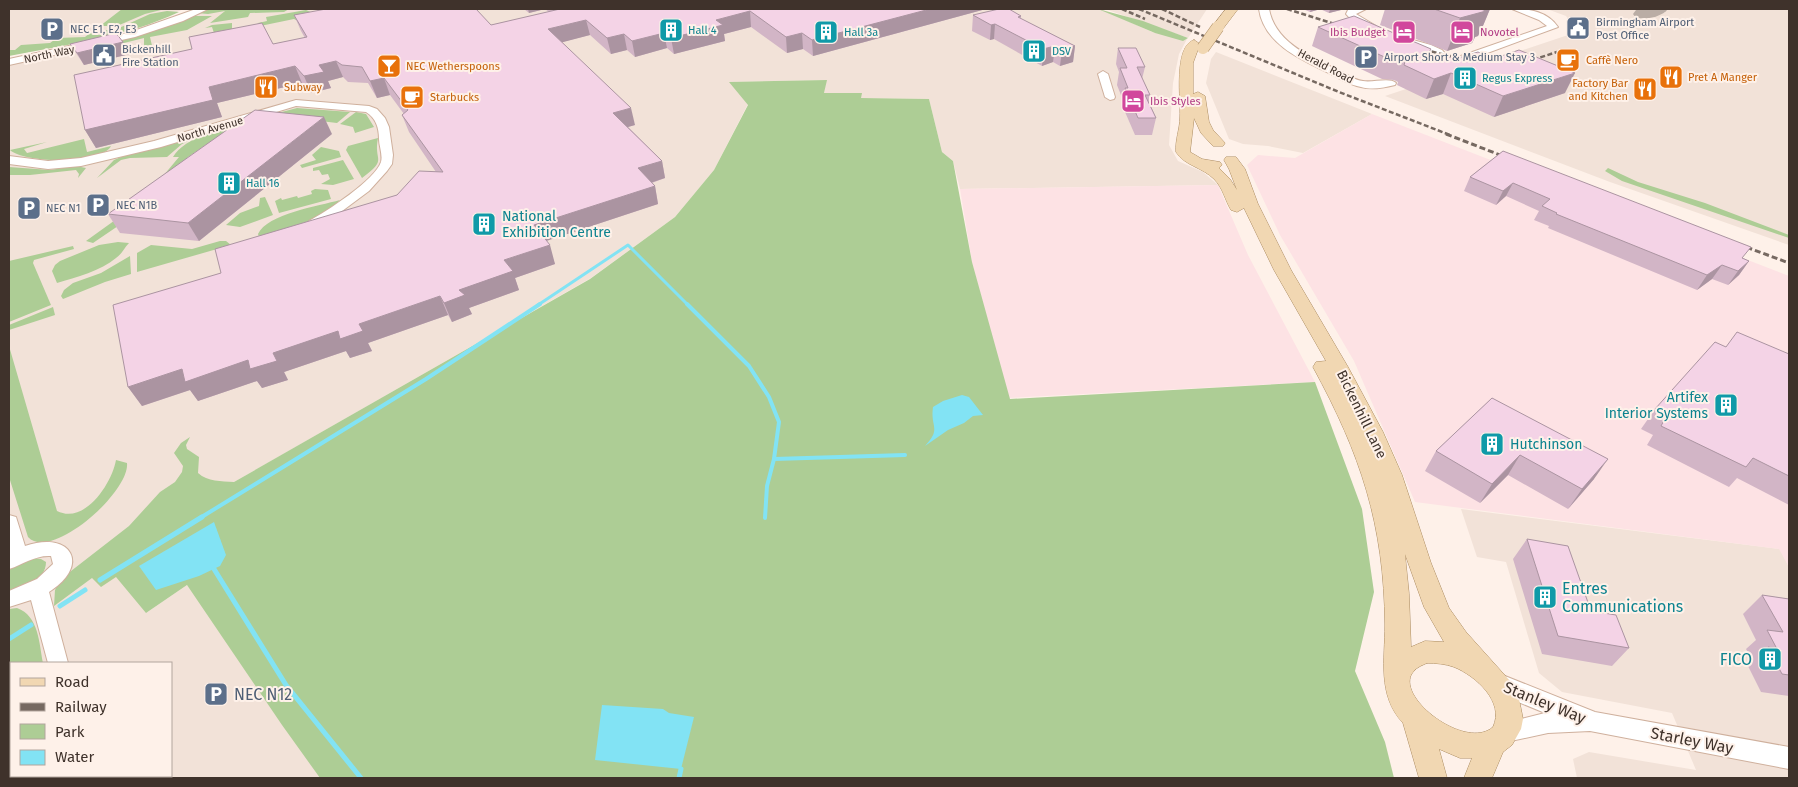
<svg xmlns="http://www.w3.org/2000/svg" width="1798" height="787" font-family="'Fira Sans',sans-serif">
	<rect width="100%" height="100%" fill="#fef1e9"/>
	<g fill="#f2e2d8" fill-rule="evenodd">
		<path d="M9 9H184L144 25 9 55Z"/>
		<path d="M210 9H1101L1152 32 1187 39 1179 54 1173 83 1169 145 1178 161 1203 172 1218 185 960 189 953 161 942 152 929 99 861 98V93H824L826 80 730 82 748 104 714 170 675 217 591 278 215 493 146 613 187 585 361 778H9V64L178 23ZM11 663H171V776H11Z"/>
		<path d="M1105 9H1207L1188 38Z"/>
		<path d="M1547 9H1789V245L1610 182 1385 96 1577 32 1566 16Z"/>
		<path d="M1216 52 1372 114 1303 153 1268 146 1243 144 1229 139 1206 83 1211 59Z"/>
		<path d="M1461 509 1780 549 1789 567V778H1577L1573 759 1589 752 1696 770 1672 713 1562 692 1539 673 1506 562 1477 557Z"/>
	</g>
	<g fill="#fde2e4">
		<path d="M1372 114 1789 276V567L1779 549 1415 502 1354 361 1280 235 1247 165 1258 155 1295 158Z"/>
		<path d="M1218 185 1248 255 1315 382 1008 398 972 262 960 189Z"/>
	</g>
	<g fill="#adcd95">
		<path d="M122 9H156L161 10 145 14 110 29 107 26H100Z"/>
		<path d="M206 9H289L284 12 250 13 248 17 210 23 225 11 208 14 197 13Z"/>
		<path d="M1098 9 1143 21 1188 38 1183 41 1155 33Z"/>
		<path d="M306 10 313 13 296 20 294 19 226 33H214L212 27 205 28 212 25 232 23V29L257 25 258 23 267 21 266 17Z"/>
		<path d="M167 11 179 12C126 37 65 45 9 56V50H15L21 45 50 43 57 38 85 37 90 33 119 28 150 14Z"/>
		<path d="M192 16H212L187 30 150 37 153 50 144 47V38L104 48 105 44Z"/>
		<path d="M827 80 824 93H862L861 98 929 99 942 152 953 161 972 262 1010 399 1315 382 1362 509 1374 592 1355 671 1385 742 1394 778H320L282 725 187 585 146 613 116 577 101 587 92 578 54 606 55 590 62 578 129 526 160 492 175 482 182 472 183 466 174 453 181 443 190 437 186 445 187 449 199 457 198 473C208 482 221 481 234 482L590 279 675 217 714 170 748 105 729 82Z"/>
		<path d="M297 108 350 112 337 123 270 115Z"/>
		<path d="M356 112 366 114 374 127 355 133 353 127 340 124Z"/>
		<path d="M243 123 219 141 207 144 188 157 143 209 93 243 86 241 143 200 179 157H173C186 136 221 130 243 123Z"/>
		<path d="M196 137 182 144 167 157 130 158 121 160 97 178 114 160 121 157Z"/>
		<path d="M378 138C373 162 389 158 362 178L346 150 348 146Z"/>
		<path d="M84 139 87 152 111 146C103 164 25 164 10 150L47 142 24 149 27 153Z"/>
		<path d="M321 147 339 151 341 157 302 168 300 165 316 160 312 155Z"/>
		<path d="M343 160 354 179 333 185 321 184 330 179 328 174 322 175 319 170 313 171V168Z"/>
		<path d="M76 166 86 168 78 178 79 174 76 170 30 175H9V167L50 170Z"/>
		<path d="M1608 168 1638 182 1705 203 1789 235V238L1622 181 1605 171Z"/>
		<path d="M315 189 328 190 331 199 279 213 275 201 281 198 282 200 297 196 298 198 312 194 311 191Z"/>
		<path d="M265 197 273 215 240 227 226 225 240 213 259 206 260 198Z"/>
		<path d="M340 200C319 223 287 229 259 237L258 234C267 214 319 206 340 200Z"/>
		<path d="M220 241H226L231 245 137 272V253L151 245 192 249Z"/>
		<path d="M118 242 129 243C124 248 122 254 116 258 101 271 76 277 57 283L52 271 55 265 60 261 99 245Z"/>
		<path d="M73 246 74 249 34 260 33 263 51 305 9 322V261Z"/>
		<path d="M130 256 131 274 105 282 63 299 61 296 64 290 73 283 101 273Z"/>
		<path d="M53 307 55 315 9 330V325Z"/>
		<path d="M9 346 57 511C85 525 112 483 116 460L127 463C130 492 51 562 28 537L9 477Z"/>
		<path d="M32 558 41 559 46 562C46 580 24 588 9 590V570L19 563Z"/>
		<path d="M17 608C39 616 39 643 43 663H11V740L9 745V609Z"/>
	</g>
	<g fill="#82e3f4">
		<path d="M962 395 969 397 983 415 973 416 964 423 948 430 925 446C942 428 930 428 933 407L943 401Z"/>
		<path d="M214 522 226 555 220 566 199 576 156 590 139 566Z"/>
		<path d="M602 705 663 709 669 713 694 717 681 769 595 760Z"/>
	</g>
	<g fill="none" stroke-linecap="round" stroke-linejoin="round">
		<path stroke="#82e3f4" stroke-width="3" d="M538 305 628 245 688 305"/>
		<g stroke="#82e3f4" stroke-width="4">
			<path d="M687 304 749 366 769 397 779 422 774 459 767 486 765 518"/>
			<path d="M774 459 905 455"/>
			<path d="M200 518 426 379 540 304"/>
		</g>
		<g stroke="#82e3f4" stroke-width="5">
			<path d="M214 569 286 685 361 778"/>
			<path d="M100 580 202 517"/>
			<path d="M60 606 85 590"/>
			<path d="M9 639 31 625"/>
			<path d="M679 778 681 769"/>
		</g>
		<path fill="#baada5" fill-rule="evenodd" d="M1640 9H1668C1662 17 1645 20 1636 18L1633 14 1636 10Z"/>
		<g stroke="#cfb09d" stroke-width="2">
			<g id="minor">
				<path d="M196 9H208L183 21 135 37 9 65V59L128 33Z"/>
				<path d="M1259 9H1269C1275 42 1310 57 1338 70 1346 74 1354 80 1363 81 1372 83 1390 77 1396 83L1395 85C1383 88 1372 90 1361 87 1350 85 1342 80 1333 75 1304 61 1264 45 1259 9Z"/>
				<path d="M1352 9H1366L1356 14 1376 26V30C1365 32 1353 22 1346 14L1348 10Z"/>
				<path d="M1512 9C1529 8 1548 12 1558 27L1463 62H1455L1454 60 1455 58 1547 26 1539 20Z"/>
				<path d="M1402 37 1431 45 1442 50 1449 58 1448 65 1443 68 1439 67V59L1434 54 1398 42V38Z"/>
				<path d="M1103 71 1108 74 1115 97 1114 99 1110 100 1105 97 1098 74Z"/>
				<path d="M296 100 369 106 377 109 385 118 389 127 393 155 392 164 387 171 369 191 326 223 314 228 309 227 307 224 309 221C326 212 375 180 381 162 383 155 379 146 379 139 379 128 376 118 366 112L296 106 161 147 81 166 48 169 9 164V156L48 161 81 158 154 141Z"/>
				<path d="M9 515 16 517 25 546C72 530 91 566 49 592L68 663H48L31 600 9 607V591L37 579 53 564 51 556C35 555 24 564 9 569Z"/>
				<path d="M1495 672 1595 712 1789 747V769L1590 731 1548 733 1506 742 1498 739 1495 732 1498 725 1545 713 1487 689 1484 682 1487 675Z"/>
				<path d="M11 750 12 776 9 777V751Z"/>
			</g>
		</g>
		<g stroke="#ac8c61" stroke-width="1">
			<g id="major">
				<path d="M1226 9H1238L1222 30H1214L1212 27Z"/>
				<path d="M1194 40 1200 44 1193 63V94L1198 92 1205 96 1209 122 1213 130 1225 143 1223 146H1213L1201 133 1194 118 1190 152 1202 159 1220 162 1222 165 1219 168 1230 179 1237 190 1229 169 1224 160 1226 157H1236L1245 169 1258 204 1291 270 1348 367 1383 432 1402 475 1431 563 1449 608 1466 632 1510 681 1519 699 1523 719 1521 729 1512 745 1503 752 1492 778H1464L1472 758H1460L1439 749 1447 778H1419L1403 723C1377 695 1385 659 1385 625 1384 524 1361 455 1313 367L1316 362 1326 361 1274 270 1244 208 1237 212 1231 210C1225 200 1223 188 1214 179 1202 167 1185 166 1176 152 1175 140 1180 129 1180 117 1181 101 1173 46 1194 40ZM1405 554 1424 607 1444 642 1425 641 1411 647 1409 594ZM1427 663C1436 663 1446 664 1454 667 1476 676 1505 702 1493 727 1465 752 1391 694 1414 671 1417 667 1423 665 1427 663Z"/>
			</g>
		</g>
		<use href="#minor" fill="#fff" fill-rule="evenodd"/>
		<use href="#major" fill="#f1d7b2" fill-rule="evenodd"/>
		<g stroke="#766961" stroke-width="2.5" stroke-dasharray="5 2.5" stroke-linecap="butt">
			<path d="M1122 9 1145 19"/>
			<path d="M1139 9 1339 92 1450 135"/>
			<path d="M1162 9 1200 27"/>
			<path d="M1287 9 1344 27"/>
			<path d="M1417 48 1470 61"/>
			<path d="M1526 62 1557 52"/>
		</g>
		<g stroke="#766961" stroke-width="3" stroke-dasharray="6 3" stroke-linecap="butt">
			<path d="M1446 134 1513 160"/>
			<path d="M1738 244 1789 263"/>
		</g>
		<g stroke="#ac8c61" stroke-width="13" stroke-linecap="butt">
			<path id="major-bridge" d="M1203 48 1218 27"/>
		</g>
		<use href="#major-bridge" stroke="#f1d7b2" stroke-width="12"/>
	</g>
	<g fill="#d2b5c6">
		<path d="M524 9H986L813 56 803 49 787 53 751 27 724 34 725 41 674 54 667 48 635 57 627 50 611 54 590 35 562 42 635 125 628 127 662 161 665 178 652 183 655 186 658 204 546 241 555 264 515 278 519 290 469 308 472 314 452 322 448 315 368 343 372 351 350 358 346 351 284 372 288 380 262 388 257 381 198 401 190 390 142 406 128 387 221 273 397 195 436 172 409 132 402 115 404 114 390 95 377 98 368 83 348 82 343 77 328 81 331 88 311 93 302 83 217 103 222 117 96 148 85 130 273 44 305 38 301 31 294 15 491 25 549 12 545 9 529 13Z"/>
		<path d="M1303 9H1345L1329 13 1320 9 1310 12Z"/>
		<path d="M1385 9H1490L1480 33 1479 34 1478 36 1475 37 1472 43 1447 51 1380 25Z"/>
		<path d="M973 15 1021 16V19L1075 46 1073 62 1060 66 1053 62 1042 66 994 39 990 40 972 31Z"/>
		<path d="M1318 27 1429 52 1435 56 1455 59 1565 93 1494 117 1443 94 1426 99 1397 85 1398 82 1394 80 1382 79 1312 46Z"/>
		<path d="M123 42 130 54 84 65 70 44Z"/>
		<path d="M1118 48 1145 67 1142 79 1150 95 1149 102 1156 118 1152 135H1135L1122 105 1123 100 1117 85 1119 72 1116 64Z"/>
		<path d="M332 134 199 241 120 233 108 214Z"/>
		<path d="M1503 151 1743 258 1749 261 1739 275 1728 285 1712 279 1697 290 1548 228 1549 226 1534 220 1539 211 1506 196 1496 205 1464 191 1470 177Z"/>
		<path d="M1726 347 1789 354V505L1737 478 1729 487 1647 445 1653 435 1641 429 1655 409Z"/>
		<path d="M1492 398 1594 479 1568 509 1508 475 1480 503 1425 471 1436 451Z"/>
		<path d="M1527 539 1591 611 1629 648 1612 666 1542 654 1513 559Z"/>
		<path d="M1762 595 1789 599V696L1761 692 1748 666 1753 661 1746 649 1756 640 1743 614Z"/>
	</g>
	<g fill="#ab94a1">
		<path d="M528 9H545L529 13Z"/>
		<path d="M930 9H986L813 56 812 40Z"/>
		<path d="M1311 9H1321L1310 12Z"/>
		<path d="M1330 9H1345L1329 13Z"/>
		<path d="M1478 9H1490L1480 33 1479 34 1478 36 1475 37 1472 43 1447 51 1460 18Z"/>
		<path d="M750 11 751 27 724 34 725 41 674 54 671 38 716 20Z"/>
		<path d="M586 20 590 35 552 45 548 29Z"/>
		<path d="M995 24 994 39 990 40 991 25Z"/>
		<path d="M664 33 667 48 635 57 632 41Z"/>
		<path d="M802 33 803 49 787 53 786 37Z"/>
		<path d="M624 34 627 50 611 54 607 38Z"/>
		<path d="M123 42 130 54 84 65 77 53Z"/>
		<path d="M1055 46 1053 62 1042 66 1043 49Z"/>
		<path d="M1075 46 1073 62 1060 66 1062 50Z"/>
		<path d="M336 61 343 77 328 81 331 88 311 93 304 76 319 65Z"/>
		<path d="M295 66 302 83 217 103 222 117 96 148 85 130 209 87Z"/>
		<path d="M1451 73 1443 94 1426 99 1434 79Z"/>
		<path d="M1575 73 1565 93 1494 117 1503 96Z"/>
		<path d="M384 78 390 95 377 98 370 81Z"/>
		<path d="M631 108 635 125 617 130 613 113Z"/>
		<path d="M324 117 332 134 199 241 188 223Z"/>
		<path d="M662 161 665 178 641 186 638 168Z"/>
		<path d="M1513 183 1506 196 1496 205 1503 191Z"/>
		<path d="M655 186 658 204 540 243 534 225Z"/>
		<path d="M550 245 555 264 515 278 519 290 469 308 472 314 452 322 444 303 459 290 504 260Z"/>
		<path d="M1749 261 1739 275 1728 285 1738 271Z"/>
		<path d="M1722 265 1712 279 1697 290 1707 275Z"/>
		<path d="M440 296 448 315 368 343 372 351 350 358 346 351 284 372 288 380 262 388 257 381 198 401 190 390 142 406 128 387 182 369 248 360 359 324Z"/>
		<path d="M1520 455 1508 475 1480 503 1492 484Z"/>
		<path d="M1608 459 1594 479 1568 509 1582 489Z"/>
	</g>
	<g fill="#f4d3e6" stroke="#ab94a1">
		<path d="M326 9H476L491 25 560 9H559H930L812 40 802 33 786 37 750 11 716 20 723 25 671 38 664 33 632 41 624 34 607 38 586 20 548 29 631 108 613 113 662 161 638 168 655 186 534 225 550 245 504 260 513 271 459 290 465 295 444 303 440 296 359 324 363 331 340 339 338 331 273 353 277 361 250 369 248 360 185 382 182 369 128 387 113 305 221 273 215 249 397 195 419 171 443 172 402 115 408 110 384 78 370 81 362 67 342 65 336 61 319 65 324 72 304 76 295 66 209 87 213 100 85 130 74 75 192 49 189 37 262 23 273 44 307 37 294 15Z"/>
		<path d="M999 9H1009L1021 16 1018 17 1075 46 1062 50 1055 46 1043 49 995 24 991 25 973 15Z"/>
		<path d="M1434 9H1481L1486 11 1460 18Z"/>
		<path d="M1354 16 1431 49 1429 52 1435 56 1442 54 1455 59 1478 52 1493 59 1519 50 1575 73 1503 96 1451 73 1434 79 1404 65 1405 62 1402 60 1389 59 1318 27Z"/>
		<path d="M116 33 123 42 77 53 70 44Z"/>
		<path d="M1118 48H1136L1145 67H1137L1150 95H1145L1156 118H1138L1125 88H1128L1120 68H1127Z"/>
		<path d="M255 110 324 117 188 223 108 214Z"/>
		<path d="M1503 151 1751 247 1742 258 1749 261 1738 271 1722 265 1707 275 1556 214 1557 213 1542 206 1550 199 1513 183 1503 191 1470 177Z"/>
		<path d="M1737 332 1789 354V476L1753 458 1746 467 1661 426 1667 415 1655 409 1715 342 1726 347Z"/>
		<path d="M1492 398 1608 459 1582 489 1520 455 1492 484 1436 451Z"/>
		<path d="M1527 539 1568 546 1591 611 1616 615 1629 648 1558 636Z"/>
		<path d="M1762 595 1789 599V675L1782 674 1768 647 1777 649 1767 630 1783 632Z"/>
	</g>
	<defs>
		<g id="civic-square" transform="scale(1.25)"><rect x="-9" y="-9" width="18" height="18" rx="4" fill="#5c6f8a" stroke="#fef1e9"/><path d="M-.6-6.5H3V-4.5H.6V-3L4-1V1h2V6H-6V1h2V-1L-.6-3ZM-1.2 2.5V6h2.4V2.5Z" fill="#fff"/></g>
		<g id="parking-square" transform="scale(1.25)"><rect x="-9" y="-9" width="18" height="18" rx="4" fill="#5c6f8a" stroke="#fef1e9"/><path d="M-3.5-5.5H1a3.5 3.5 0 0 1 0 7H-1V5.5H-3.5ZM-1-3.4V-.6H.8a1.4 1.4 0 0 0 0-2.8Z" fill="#fff"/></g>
		<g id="building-square" transform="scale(1.25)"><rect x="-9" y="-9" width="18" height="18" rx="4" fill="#0f9aa8" stroke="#fef1e9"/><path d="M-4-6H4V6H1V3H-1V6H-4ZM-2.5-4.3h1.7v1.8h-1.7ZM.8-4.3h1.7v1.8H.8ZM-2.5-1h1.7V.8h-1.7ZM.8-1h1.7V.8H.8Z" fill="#fff"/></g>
		<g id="hotel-square" transform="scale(1.25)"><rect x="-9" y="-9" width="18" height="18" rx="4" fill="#d1479c" stroke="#fef1e9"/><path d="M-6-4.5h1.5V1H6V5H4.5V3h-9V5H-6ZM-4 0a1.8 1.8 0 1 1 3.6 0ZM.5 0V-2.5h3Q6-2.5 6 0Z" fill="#fff"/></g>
		<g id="cafe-square" transform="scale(1.25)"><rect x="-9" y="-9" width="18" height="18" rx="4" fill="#e8710a" stroke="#fef1e9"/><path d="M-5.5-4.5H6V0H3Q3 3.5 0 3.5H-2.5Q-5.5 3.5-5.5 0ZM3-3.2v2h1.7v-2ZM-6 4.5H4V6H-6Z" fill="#fff"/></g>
		<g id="bar-square" transform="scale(1.25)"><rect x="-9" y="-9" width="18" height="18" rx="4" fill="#e8710a" stroke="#fef1e9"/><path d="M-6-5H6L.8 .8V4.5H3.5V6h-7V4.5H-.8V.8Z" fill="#fff"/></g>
		<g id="restaurant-square" transform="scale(1.25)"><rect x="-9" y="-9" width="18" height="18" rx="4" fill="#e8710a" stroke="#fef1e9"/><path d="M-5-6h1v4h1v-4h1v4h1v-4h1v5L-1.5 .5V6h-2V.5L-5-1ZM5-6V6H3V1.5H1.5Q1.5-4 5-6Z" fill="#fff"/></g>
	</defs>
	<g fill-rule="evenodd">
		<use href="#civic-square" x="1578" y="28"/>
		<use href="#parking-square" x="52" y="29"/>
		<use href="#building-square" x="671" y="30"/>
		<use href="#building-square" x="826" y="32"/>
		<use href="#hotel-square" x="1404" y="32"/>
		<use href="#hotel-square" x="1462" y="32"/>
		<use href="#building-square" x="1034" y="51"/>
		<use href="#civic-square" x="104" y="55"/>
		<use href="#parking-square" x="1366" y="57"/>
		<use href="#cafe-square" x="1568" y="60"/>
		<use href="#bar-square" x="389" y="66"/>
		<use href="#restaurant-square" x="1671" y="77"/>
		<use href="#building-square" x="1465" y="78"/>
		<use href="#restaurant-square" x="266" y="87"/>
		<use href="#restaurant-square" x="1645" y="89"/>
		<use href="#cafe-square" x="412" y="97"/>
		<use href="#hotel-square" x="1133" y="101"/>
		<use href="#building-square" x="229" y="183"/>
		<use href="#parking-square" x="98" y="205"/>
		<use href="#parking-square" x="29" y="208"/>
		<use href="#building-square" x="484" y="224"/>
		<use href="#building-square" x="1726" y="405"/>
		<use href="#building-square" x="1492" y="444"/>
		<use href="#building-square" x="1545" y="597"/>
		<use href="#building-square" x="1770" y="659"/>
		<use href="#parking-square" x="216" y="694"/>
	</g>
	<g text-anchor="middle" stroke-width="4" stroke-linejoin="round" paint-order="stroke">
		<g font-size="11" fill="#4e5e75" stroke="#fef1e9" text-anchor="start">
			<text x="1596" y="26">Birmingham Airport<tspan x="1596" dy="13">Post Office</tspan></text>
			<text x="70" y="33">NEC E1, E2, E3</text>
			<text x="122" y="53">Bickenhill<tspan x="122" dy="13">Fire Station</tspan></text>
			<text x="1384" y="61">Airport Short &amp; Medium Stay 3</text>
			<text x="116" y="209">NEC N1B</text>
			<text x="46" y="212">NEC N1</text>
		</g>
		<g font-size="11" fill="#0d838f" stroke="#fef1e9" text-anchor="start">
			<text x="688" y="34">Hall 4</text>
			<text x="844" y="36">Hall 3a</text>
			<text x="1052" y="55">DSV</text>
			<text x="1482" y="82">Regus Express</text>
			<text x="246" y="187">Hall 16</text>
		</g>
		<g font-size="11" fill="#b23c85" stroke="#fef1e9" text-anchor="start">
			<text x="1386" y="36" text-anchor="end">Ibis Budget</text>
			<text x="1480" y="36">Novotel</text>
			<text x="1150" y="105">Ibis Styles</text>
		</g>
		<g font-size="11" fill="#3f322b" stroke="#fef1e9">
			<text transform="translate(49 54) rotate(-12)" y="4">North Way</text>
			<text transform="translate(1326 66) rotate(28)" y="4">Herald Road</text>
			<text transform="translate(210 129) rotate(-16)" y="4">North Avenue</text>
		</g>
		<g font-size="11" fill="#c56008" stroke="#fef1e9" text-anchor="start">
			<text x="1586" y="64">Caffè Nero</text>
			<text x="406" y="70">NEC Wetherspoons</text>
			<text x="1688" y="81">Pret A Manger</text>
			<text x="1628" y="87" text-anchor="end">Factory Bar<tspan x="1628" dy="13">and Kitchen</tspan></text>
			<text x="284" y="91">Subway</text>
			<text x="430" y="101">Starbucks</text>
		</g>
		<g font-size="14" fill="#0d838f" stroke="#fef1e9" text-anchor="start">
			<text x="502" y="221">National<tspan x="502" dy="16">Exhibition Centre</tspan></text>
			<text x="1708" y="402" text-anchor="end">Artifex<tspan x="1708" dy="16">Interior Systems</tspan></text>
			<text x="1510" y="449">Hutchinson</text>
		</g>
		<g font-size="14" fill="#3f322b" stroke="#fef1e9">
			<text transform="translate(1362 414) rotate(64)" y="5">Bickenhill Lane</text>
		</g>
		<g font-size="16" fill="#0d838f" stroke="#fef1e9" text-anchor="start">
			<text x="1562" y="594">Entres<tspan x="1562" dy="18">Communications</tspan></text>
			<text x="1752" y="665" text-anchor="end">FICO</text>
		</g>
		<g font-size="16" fill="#4e5e75" stroke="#fef1e9" text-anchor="start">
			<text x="234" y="700">NEC N12</text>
		</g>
		<g font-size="16" fill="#3f322b" stroke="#fef1e9">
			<text transform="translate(1545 702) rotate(22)" y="6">Stanley Way</text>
			<text transform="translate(1692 740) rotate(11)" y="6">Starley Way</text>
		</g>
	</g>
	<rect width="1798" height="787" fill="none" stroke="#3f322b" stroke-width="20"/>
	<rect x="10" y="662" width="162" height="115" fill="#fef1e9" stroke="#b2a59d"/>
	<rect x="20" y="678" width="25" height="8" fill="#f1d7b2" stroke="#b2a59d"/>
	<text x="55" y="687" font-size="15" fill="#3f322b">Road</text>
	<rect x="20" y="703" width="25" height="8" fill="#766961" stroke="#b2a59d"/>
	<text x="55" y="712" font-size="15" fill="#3f322b">Railway</text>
	<rect x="20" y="724" width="25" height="15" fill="#adcd95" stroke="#b2a59d"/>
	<text x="55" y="737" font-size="15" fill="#3f322b">Park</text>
	<rect x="20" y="750" width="25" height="15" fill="#82e3f4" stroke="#b2a59d"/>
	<text x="55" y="762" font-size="15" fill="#3f322b">Water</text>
</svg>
